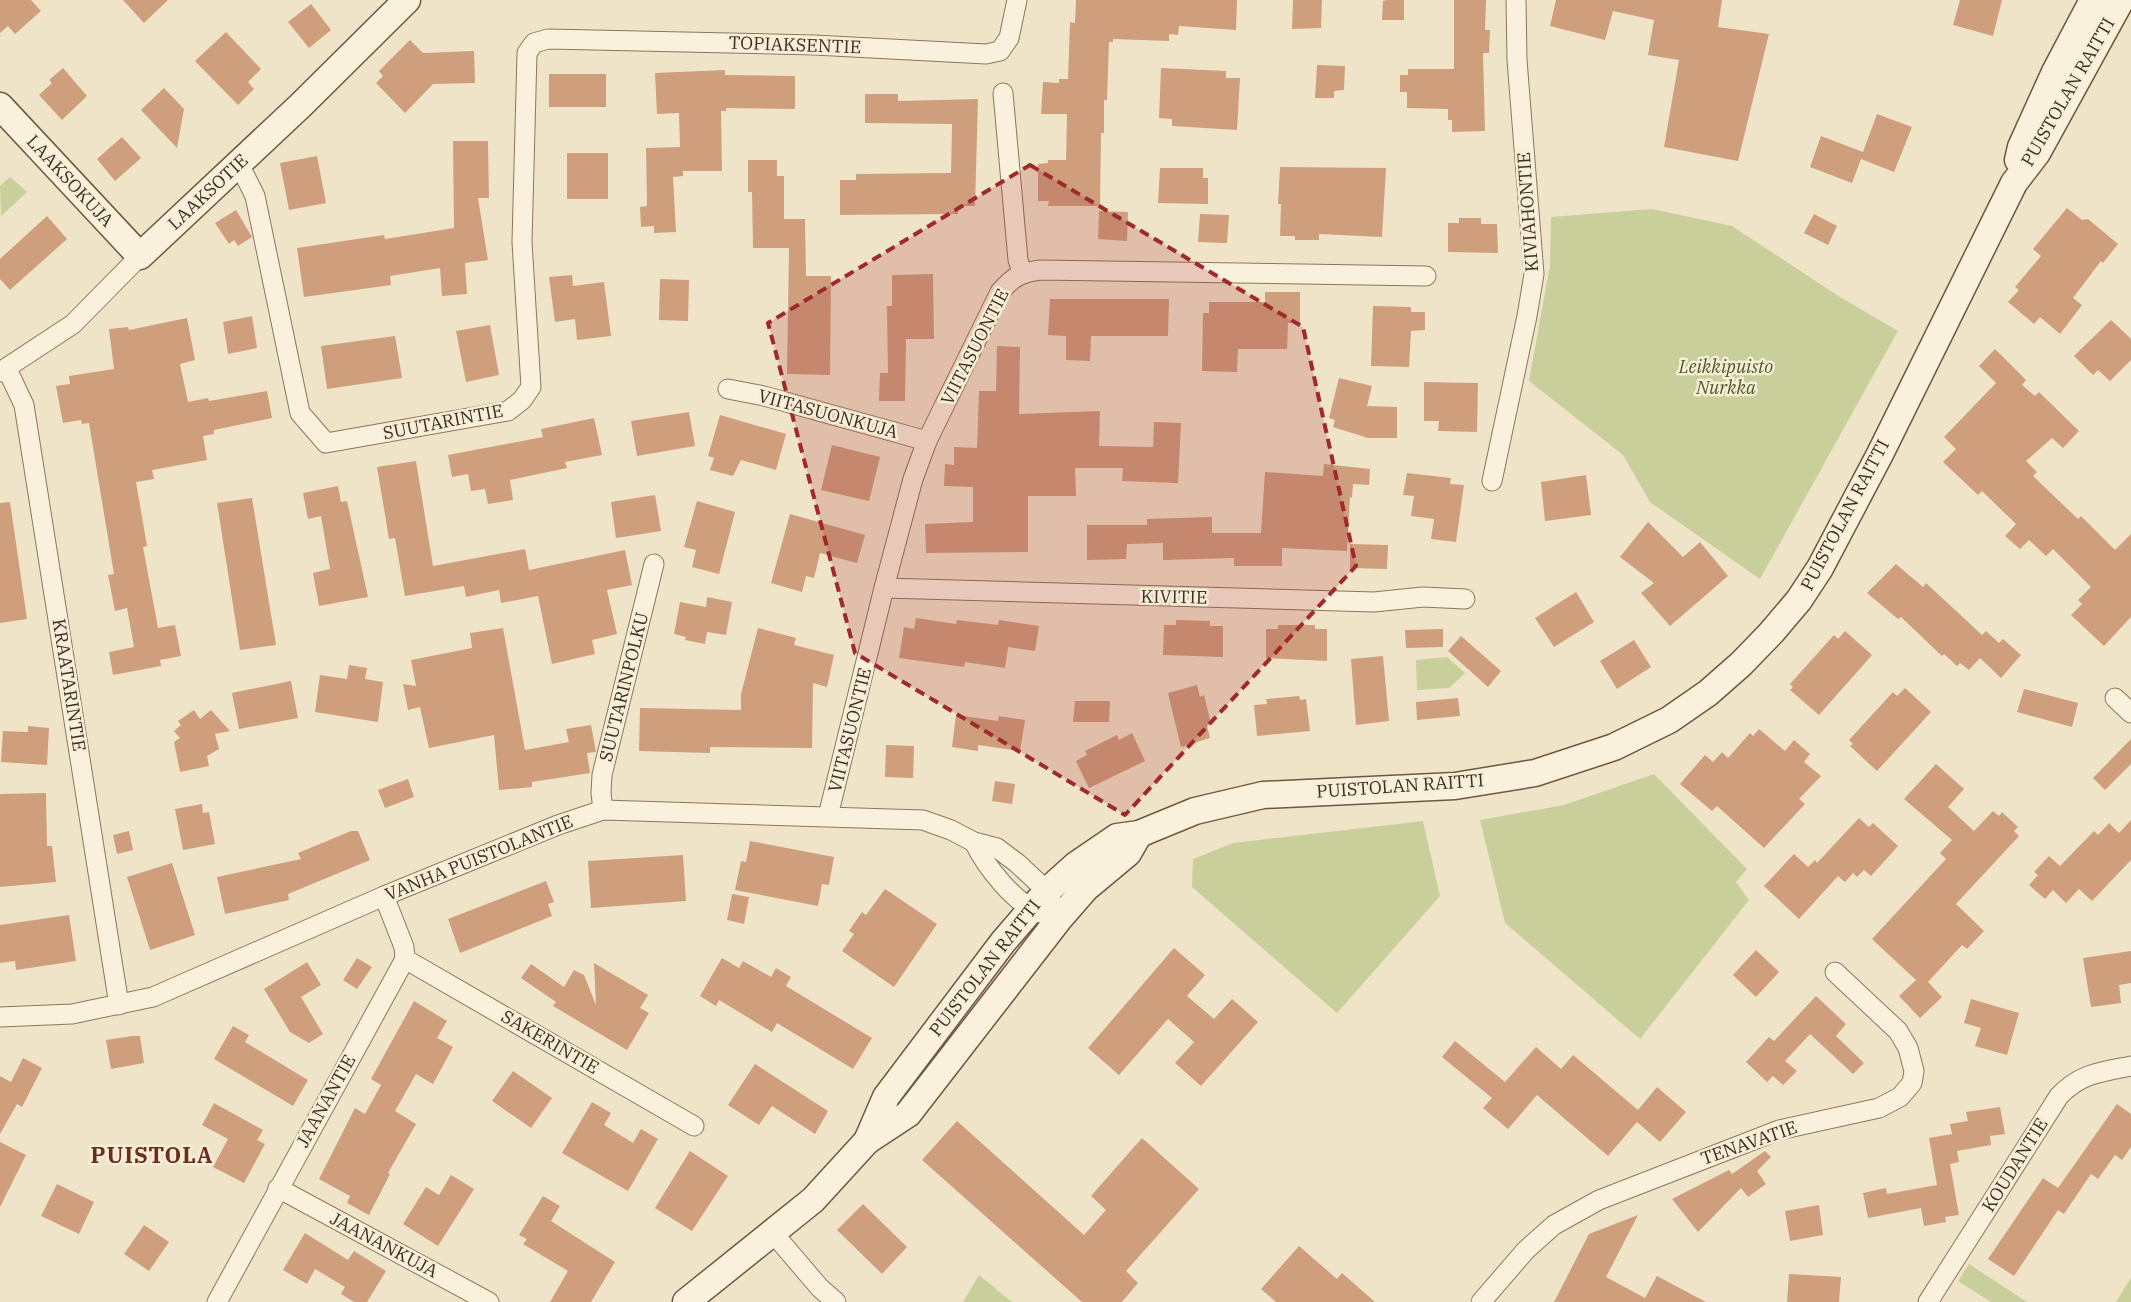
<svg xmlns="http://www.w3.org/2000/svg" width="2131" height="1302" font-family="'IBM Plex Serif',serif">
	<rect width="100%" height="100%" fill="#f0e4c8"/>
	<g fill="#c9cf9b">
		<path d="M10 177 27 192 1 216 0 186Z"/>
		<path d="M1652 209 1732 226 1840 297 1898 331 1760 579 1650 502 1623 455 1529 381 1550 265 1551 217Z"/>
		<path d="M1447 657 1465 673 1449 688 1417 690 1416 660Z"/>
		<path d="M1654 774 1747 869 1736 882 1749 900 1640 1039 1505 923 1480 820 1564 805Z"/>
		<path d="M1423 821 1440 896 1337 1013 1192 887 1193 859 1233 843Z"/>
		<path d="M963 1015 915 1091 896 1108 894 1099Z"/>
		<path d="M1969 1264 2027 1302H1991L1958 1281Z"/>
		<path d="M979 1275 1012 1302H963Z"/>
		<path d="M2131 1278V1302H2116Z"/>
	</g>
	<g fill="#cf9f7d">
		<path d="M0 0H31L41 11 15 34 8 26 0 33Z"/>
		<path d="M123 0H168L144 23Z"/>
		<path d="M1076 0H1237L1236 30 1179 26 1178 35 1169 34V41L1113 39V42H1109L1107 100H1104V133H1101L1100 206H1048L1049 201H1038V164L1048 163V160H1066L1067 114H1041L1043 82 1059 83V79H1068L1070 22 1075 23Z"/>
		<path d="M1293 0H1322L1321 28 1292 29Z"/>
		<path d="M1387 0H1404V20H1382L1383 1Z"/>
		<path d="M1454 0H1486L1485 30H1490L1489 53H1483L1485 131 1452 132V120H1448V109L1407 108V92H1400V75H1408V69H1454Z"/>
		<path d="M1556 0H1722L1718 27 1769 34 1738 161 1664 147 1679 60 1648 55 1654 20 1613 11 1605 40 1550 26Z"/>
		<path d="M1960 0H2002L1993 36 1953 25Z"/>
		<path d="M311 4 331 30 309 48 288 22Z"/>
		<path d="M226 32 261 69 248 82 254 89 238 105 195 61Z"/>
		<path d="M410 40 423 53 474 51 475 83 433 84 405 113 376 83 383 76 379 71Z"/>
		<path d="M1317 65 1345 66 1344 90 1334 91V98H1315Z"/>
		<path d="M63 68 87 96 62 120 39 95 52 83 49 80Z"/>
		<path d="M1161 68 1226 71V78H1240L1237 130 1172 126V119L1159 118Z"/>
		<path d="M725 70V75L795 76V109L726 108V111H721L722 171H683V176L673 177 676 232 654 233V226L641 227 640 207 647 206 646 148 680 147 679 113 657 114 655 73Z"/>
		<rect x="549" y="74" width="57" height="33"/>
		<path d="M164 88 184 109 177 148 141 110Z"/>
		<path d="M865 94H898V101L978 99 975 206H958V214L840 215V180H856V174L951 173 952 124 865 123Z"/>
		<path d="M1877 114 1912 127 1894 172 1861 159 1852 183 1810 167 1821 136 1863 152Z"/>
		<path d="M122 137 141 158 115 181 97 159Z"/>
		<path d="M453 141H488L489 198H478L488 260 465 263 467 294 442 296 440 268 390 276 391 285 304 297 297 248 384 235 385 239 454 228Z"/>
		<rect x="567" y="153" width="41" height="46"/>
		<path d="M317 156 326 203 289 210 280 163Z"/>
		<path d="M748 160H777V176H784V219H805L806 276H831L830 375 787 374 789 248H753L752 192H748Z"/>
		<path d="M1280 167 1386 168 1382 237 1319 234V240H1295V236H1280L1281 204H1278Z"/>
		<path d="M1160 168H1203V178H1208V204L1158 203Z"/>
		<path d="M2067 208 2082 220 2088 219 2118 244 2103 263 2101 261 2073 298 2082 305 2060 334 2040 317 2034 324 2008 302 2019 290 2015 287 2041 256 2033 249Z"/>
		<path d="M236 210 252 237 238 246 234 240 229 244 215 223Z"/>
		<path d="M1099 211 1128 212 1127 241 1098 239Z"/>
		<path d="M1200 214 1229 215 1227 243 1198 242Z"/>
		<path d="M1814 214 1837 226 1828 245 1804 233Z"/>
		<path d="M47 216 67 239 10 290 0 279V259Z"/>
		<path d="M1459 218H1481V224H1497L1498 253 1448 252V223H1459Z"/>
		<path d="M933 274 934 339H906L905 401H879L880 373H888L887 306H892V275Z"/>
		<path d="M572 275 573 286 604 282 611 336 577 340 575 319 555 322 549 277Z"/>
		<path d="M660 279 689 280 688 321 659 320Z"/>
		<path d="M1265 292H1300V323H1288L1287 349H1238L1237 372 1202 371 1203 313H1209V302H1265Z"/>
		<path d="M1050 299H1169L1168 336H1091L1090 361 1066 360V336L1048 335Z"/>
		<path d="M1373 306 1411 307V312H1425V330L1411 331 1409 367 1371 366Z"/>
		<path d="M252 316 257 348 228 354 223 322Z"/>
		<path d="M187 318 195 360 180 364 188 402 208 398 209 401 267 391 272 418 214 430V434L203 436 207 460 152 470 154 479 136 482 147 546 143 547 158 628 175 625 181 656 160 660 161 666 113 675 109 652 134 647 127 608 115 611 108 575 114 574 89 423 82 424 81 420 63 423 56 386 70 384 69 376 114 369 109 329 128 327 129 330Z"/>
		<path d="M2111 320 2131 339V360L2110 381 2098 370 2093 375 2074 356Z"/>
		<path d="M490 325 499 375 466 382 456 331Z"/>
		<path d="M395 336 402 378 327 389 321 346Z"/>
		<path d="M997 346 1020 347 1019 414 1100 411 1099 446 1153 447 1154 422 1181 423 1178 483 1122 481 1123 468H1075L1076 496H1028V552L926 553 925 524 973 522V487L944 486 945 464 954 465V447L977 448 979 391H996Z"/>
		<path d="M1995 349 2026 380 2022 385 2035 396 2039 392 2079 431 2063 448 2052 438 2026 461 2037 472 2033 476 2078 519 2081 516 2115 550 2131 534V617L2104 646 2071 615 2082 604 2078 600 2091 587 2053 549 2046 556 2029 540 2020 549 2005 536 2016 524 1982 491 1978 495 1943 462 1956 449 1944 437 1996 383 1979 366Z"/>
		<path d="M1339 378 1372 386 1367 406 1397 407V438H1368L1333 427 1335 420 1329 418Z"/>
		<path d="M1424 382 1478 383 1477 432 1438 431 1439 421H1424Z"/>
		<path d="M689 412 695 446 637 456 631 421Z"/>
		<path d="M720 415 786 434 776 470 741 460 733 476 710 470 714 458 708 456Z"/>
		<path d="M594 418 602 455 565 462 567 468 510 480 513 500 488 504 485 489 471 491 468 474 452 477 448 455 543 437 541 429Z"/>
		<path d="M832 445 880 457 869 501 821 490Z"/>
		<path d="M416 461 433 566 525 549 529 570 625 550 632 585 607 590 617 634 592 640 595 654 552 664 538 596 501 603 499 590 466 597 464 586 405 596 395 538 389 539 377 467Z"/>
		<path d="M1324 464 1370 469 1369 485 1353 484 1352 498 1350 497 1347 551 1282 548V566H1234V558L1163 560V543L1127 544 1126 559 1087 560V525H1147V519L1212 517V533H1261L1265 472 1323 476Z"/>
		<path d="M1407 473 1451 478 1450 484 1464 485 1456 542 1431 539 1434 519 1411 516 1414 496 1403 495Z"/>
		<path d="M1586 475 1591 515 1545 521 1541 482Z"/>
		<path d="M338 486 341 502 347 501 368 597 319 606 313 573 330 569 321 516 308 519 303 493Z"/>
		<path d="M655 495 661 531 616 538 611 502Z"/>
		<path d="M252 498 276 645 240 650 217 503Z"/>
		<path d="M697 501 735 512 719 574 692 567 696 550 684 547Z"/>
		<path d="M10 502 27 619 0 623V503Z"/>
		<path d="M790 514 865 535 857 563 820 553 814 578 806 576 802 592 771 583Z"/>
		<path d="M1648 522 1683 557 1700 542 1728 576 1670 626 1641 593 1654 583 1620 557Z"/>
		<path d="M1350 544 1388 545 1387 569 1350 568Z"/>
		<path d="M1896 564 1923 587 1926 583 1982 635 1986 631 1999 643 2003 639 2021 655 2001 678 1980 658 1969 670 1960 663 1957 666 1944 654 1942 656 1901 617 1898 619 1867 593Z"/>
		<path d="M1576 592 1594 622 1554 647 1535 618Z"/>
		<path d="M707 597 732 602 726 635 707 632 705 644 685 640 686 637 674 634 680 602 706 607Z"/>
		<path d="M916 618 956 624 957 620 998 625 999 620 1039 626 1035 651 1008 647 1005 668 965 662 964 667 899 658 904 627 914 629Z"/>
		<path d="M1176 620 1210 621V626H1223V657L1163 655 1164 625H1176Z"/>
		<path d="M1278 625H1315V629H1327V661L1266 658V629H1278Z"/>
		<path d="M503 628 525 750 569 742 566 729 591 725 596 752 587 753 590 773 532 782V787L499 790 494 735 429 748 420 707 408 710 403 684 416 686 411 660 472 648 470 633Z"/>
		<path d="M758 628 796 638 794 645 834 655 827 687 813 683 812 748 710 747V753L639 751 640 708 741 710V694Z"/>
		<path d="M1443 629V647L1406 648 1405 630Z"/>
		<path d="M1845 631 1872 655 1819 715 1790 690 1793 687 1790 684 1834 635 1838 639Z"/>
		<path d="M1461 636 1501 671 1488 687 1448 651Z"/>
		<path d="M1634 640 1651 667 1617 689 1600 661Z"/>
		<path d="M1383 656 1389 721 1356 725 1351 659Z"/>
		<path d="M349 665 367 668 365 679 383 682 378 722 315 712 320 675 347 679Z"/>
		<path d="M291 681 298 718 239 729 232 693Z"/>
		<path d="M1197 685 1200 697 1204 695 1211 724 1207 725 1210 738 1181 747 1168 693Z"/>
		<path d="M1905 688 1931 712 1877 771 1850 746 1853 744 1849 740 1893 692 1897 696Z"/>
		<path d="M2024 689 2078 703 2072 727 2017 712Z"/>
		<path d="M1299 696 1300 700 1306 699 1310 731 1257 736 1254 705 1267 704 1266 699Z"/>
		<path d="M1458 698 1460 716 1417 720 1416 702Z"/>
		<path d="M1075 701H1110L1109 722H1073Z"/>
		<path d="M194 710 200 719 211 710 230 731 215 734 219 749 207 756 209 766 180 772 174 742 180 738 174 731 181 725 178 721Z"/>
		<path d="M956 715 998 721 999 716 1025 720 1020 751 978 745V751L952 747Z"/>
		<path d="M28 726 49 728 47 765 1 762 3 731 28 732Z"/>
		<path d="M1759 729 1785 751 1794 740 1810 754 1804 762 1821 776 1799 799 1805 804 1764 848 1717 806 1712 811 1680 784 1705 755 1713 762 1722 752 1728 758 1750 733 1753 736Z"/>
		<path d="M1132 733 1145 761 1089 788 1076 761 1087 755 1085 751 1117 735 1119 740Z"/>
		<path d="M2131 739V764L2105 790 2093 778Z"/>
		<path d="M886 745 914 746 913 778 885 777Z"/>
		<path d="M1936 764 1964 789 1948 807 1974 831 1993 811 1999 816 2002 812 2018 827 2014 831 2019 836 1956 904 1984 931 1967 949 1962 945 1928 982 1942 997 1920 1018 1899 996 1916 980 1872 939 1946 859 1940 853 1952 840 1904 799Z"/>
		<path d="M408 779 414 797 385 808 378 790Z"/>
		<path d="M995 781 1015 784 1012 804 992 801Z"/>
		<path d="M46 793 47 846H52L56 882 0 887V794Z"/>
		<path d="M202 804 203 813 209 812 215 844 183 850 175 809Z"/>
		<path d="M1859 818 1869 827 1873 823 1898 846 1871 876 1864 870 1857 877 1853 873 1845 882 1838 876 1799 919 1764 886 1794 854 1808 867 1815 860 1817 863Z"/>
		<path d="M2131 820V860L2092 901 2079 889 2066 903 2053 890 2045 899 2029 885 2038 875 2034 872 2049 856 2060 866 2094 831 2098 835 2109 823 2119 833Z"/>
		<path d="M129 831 133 850 117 854 113 835Z"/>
		<path d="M351 831H358L370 860 288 894 289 900 225 914 217 877 301 859 298 853Z"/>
		<path d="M750 841 834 857 829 885 822 884 818 906 735 890 741 861 746 862Z"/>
		<path d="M683 855 686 901 591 908 588 861Z"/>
		<path d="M172 863 195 935 150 950 127 877Z"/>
		<path d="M546 881 554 902 548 904 552 916 460 953 448 919Z"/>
		<path d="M885 889 937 924 894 987 842 951 854 934 849 931 862 912 866 915Z"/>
		<path d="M732 894 749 897 744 924 727 920Z"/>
		<path d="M69 915 76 961 16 970 15 961 0 963V925Z"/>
		<path d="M1174 948 1205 975 1187 996 1214 1019 1232 999 1258 1022 1201 1086 1175 1063 1194 1042 1168 1019 1119 1075 1088 1048Z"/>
		<path d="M1756 950 1779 972 1756 997 1733 975Z"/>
		<path d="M2131 951V983L2119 985 2121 1003 2091 1007 2083 958Z"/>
		<path d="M357 958 372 967 357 989 343 980Z"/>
		<path d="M722 958 739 968 743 961 771 977 776 968 791 977 786 986 872 1038 853 1069 777 1023 772 1032 719 1000 716 1006 700 996Z"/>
		<path d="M307 962 321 985 301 997 323 1034 309 1043 290 1032 264 989Z"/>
		<path d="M594 963 648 995 640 1008 649 1013 627 1050 553 1006 556 1002 521 978 531 964 564 987 574 970 584 975 596 1005Z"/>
		<path d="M1816 996 1846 1024 1836 1036 1864 1063 1853 1074 1810 1034 1785 1061 1797 1071 1783 1085 1773 1076 1767 1082 1746 1062 1769 1037 1774 1041Z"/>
		<path d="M1971 999 2019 1013 2007 1055 1975 1046 1981 1028 1964 1023Z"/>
		<path d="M414 1001 447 1021 437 1038 453 1047 433 1084 416 1074 395 1111 416 1124 388 1173 390 1174 369 1215 347 1203 350 1196 319 1179 355 1108 365 1114 381 1085 371 1079Z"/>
		<path d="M233 1026 249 1035 245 1042 308 1080 293 1106 214 1059Z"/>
		<path d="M132 1036H140L144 1063 111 1069 106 1040Z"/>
		<path d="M1455 1041 1505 1082 1536 1047 1561 1069 1573 1055 1638 1110 1657 1087 1686 1112 1660 1142 1637 1122 1608 1156 1537 1095 1508 1129 1483 1108 1492 1098 1442 1057Z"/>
		<path d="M23 1058 42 1068 22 1107 17 1104 0 1134V1076L11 1082Z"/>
		<path d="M755 1064 828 1111 815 1134 772 1106 759 1125 728 1105Z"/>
		<path d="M513 1071 552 1098 531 1128 492 1101Z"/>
		<path d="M592 1102 611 1113 604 1125 633 1143 641 1129 658 1139 628 1191 562 1153Z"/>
		<path d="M214 1103 263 1130 257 1140 265 1144 244 1183 213 1167 228 1139 202 1125Z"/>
		<path d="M2117 1104 2131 1114V1147L2122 1160 2115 1155 2098 1179 2091 1174 2064 1214 2058 1210 2014 1276 1988 1259 2043 1178 2058 1188Z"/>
		<path d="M2000 1107 2005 1134 1990 1136 1991 1145 1957 1151 1959 1162 1950 1164 1959 1215 1945 1217 1946 1222 1924 1226 1921 1208 1868 1218 1863 1193 1886 1188 1887 1194 1937 1185 1929 1138 1952 1134 1950 1124 1968 1121 1966 1112Z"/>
		<path d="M957 1121 1084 1235 1106 1210 1091 1196 1142 1138 1199 1189 1126 1271 1138 1283 1122 1302H1082L922 1160Z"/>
		<path d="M0 1142 26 1155 0 1207Z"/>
		<path d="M690 1151 728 1176 692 1231 655 1208Z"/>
		<path d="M1765 1151 1771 1157 1757 1171 1766 1184 1748 1197 1741 1188 1698 1232 1672 1199 1729 1170 1732 1174Z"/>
		<path d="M451 1175 474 1189 438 1246 403 1224 426 1187 439 1195Z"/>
		<path d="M57 1184 94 1202 79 1234 41 1216Z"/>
		<path d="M543 1196 560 1206 551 1221 615 1262 591 1302H550L568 1271 523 1244 527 1239 519 1235Z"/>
		<path d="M863 1204 907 1247 882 1274 837 1230Z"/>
		<path d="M1819 1205 1823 1235 1790 1241 1785 1211Z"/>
		<path d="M1638 1215 1606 1277 1645 1298 1657 1276 1706 1302H1554L1589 1234Z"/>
		<path d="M144 1225 169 1242 149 1271 124 1254Z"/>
		<path d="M305 1233 348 1260 354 1251 386 1271 367 1302H354L341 1294 345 1287 315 1269 307 1284 283 1270Z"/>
		<path d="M1299 1246 1337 1279 1342 1273 1375 1302H1276L1261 1289Z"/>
		<path d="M1789 1274 1841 1277 1839 1302H1787Z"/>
	</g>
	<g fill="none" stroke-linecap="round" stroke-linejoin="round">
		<g stroke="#8d765c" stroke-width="21">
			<g id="street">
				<path d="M1003 93 1018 260 1022 272"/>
				<path d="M239 164 255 196 300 413 326 443 508 411 522 400 531 387 522 242 527 53 534 43 548 39 814 45 986 54 1000 51 1009 38 1017 0"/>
				<path d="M7 369 24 405 119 1005"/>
				<path d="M0 372 73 324 140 256"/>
				<path d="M728 389 764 396 927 441"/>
				<path d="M1492 481 1527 316 1534 274 1517 60 1516 0"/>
				<path d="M884 588 1374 602 1423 597 1465 599"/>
				<path d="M2115 698 2131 713"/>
				<path d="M603 810 601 793 602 775 654 564"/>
				<path d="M828 816 884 588 913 479 927 441 1000 292C1013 277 1020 273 1040 270L1426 276"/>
				<path d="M974 842C986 867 1015 904 1041 913"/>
				<path d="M405 959 694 1126"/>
				<path d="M0 1017 72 1014 153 997 384 896 558 825 603 810 923 820 951 830 974 842 997 848 1017 863 1047 891 1059 919"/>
				<path d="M278 1188 489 1302"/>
				<path d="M773 1233 820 1288 836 1302"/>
				<path d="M217 1302 405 959 404 947 384 896"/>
				<path d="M1481 1302 1526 1250 1554 1225 1599 1200 1779 1130 1879 1108 1900 1097 1912 1083 1914 1071 1908 1048 1898 1031 1835 972"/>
				<path d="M1928 1302 2059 1096C2081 1073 2101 1072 2131 1066"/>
			</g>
		</g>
		<g stroke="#6f573f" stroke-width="29">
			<g id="secondary">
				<path d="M0 106 140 256 301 105 407 0"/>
				<path d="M2018 160 2021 147 2055 72 2093 0"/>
				<path d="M867 1141 886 1097 1003 942 1047 891 1076 865 1117 837 1139 834 1195 811 1263 795 1455 786 1535 773 1614 747 1669 720 1708 693 1741 664 1771 633 1799 600 1820 568 1880 454 2014 183 2037 153 2121 0"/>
				<path d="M686 1302 813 1200 867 1141 908 1114 1059 919 1086 888 1128 853 1139 834"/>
			</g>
		</g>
		<use href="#street" stroke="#faf1dc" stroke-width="19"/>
		<use href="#secondary" stroke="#faf1dc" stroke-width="26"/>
	</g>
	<path fill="#9e2a2b" fill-opacity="0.2" stroke="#9e2a2b" stroke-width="4" stroke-dasharray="10 6" stroke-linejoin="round" d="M1030 165 1303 327 1356 566 1125 815 855 653 768 323Z"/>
	<g text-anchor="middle" stroke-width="5" stroke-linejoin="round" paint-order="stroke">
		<g font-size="18" fill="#3d2e20" stroke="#f7eed8">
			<text transform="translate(795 45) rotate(2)" y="6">TOPIAKSENTIE</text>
			<text transform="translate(2068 92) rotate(-60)" y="6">PUISTOLAN RAITTI</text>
			<text transform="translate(70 181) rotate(47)" y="6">LAAKSOKUJA</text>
			<text transform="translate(208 192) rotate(-43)" y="6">LAAKSOTIE</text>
			<text transform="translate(1528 212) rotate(-94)" y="6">KIVIAHONTIE</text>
			<text transform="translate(975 347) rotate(-63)" y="6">VIITASUONTIE</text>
			<text transform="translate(828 414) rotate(15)" y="6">VIITASUONKUJA</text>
			<text transform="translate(443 422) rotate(-11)" y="6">SUUTARINTIE</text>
			<text transform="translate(1845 515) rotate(-62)" y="6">PUISTOLAN RAITTI</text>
			<text transform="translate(1174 597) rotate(1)" y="6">KIVITIE</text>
			<text transform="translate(69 685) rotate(81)" y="6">KRAATARINTIE</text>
			<text transform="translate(624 687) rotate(-76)" y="6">SUUTARINPOLKU</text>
			<text transform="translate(850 730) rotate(-76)" y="6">VIITASUONTIE</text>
			<text transform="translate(1400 786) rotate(-4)" y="6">PUISTOLAN RAITTI</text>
			<text transform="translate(479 858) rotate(-22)" y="6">VANHA PUISTOLANTIE</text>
			<text transform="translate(985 968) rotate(-52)" y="6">PUISTOLAN RAITTI</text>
			<text transform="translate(550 1042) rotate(30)" y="6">SAKERINTIE</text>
			<text transform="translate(326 1101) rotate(-61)" y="6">JAANANTIE</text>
			<text transform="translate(1749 1143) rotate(-19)" y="6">TENAVATIE</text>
			<text transform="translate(2015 1165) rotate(-58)" y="6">KOUDANTIE</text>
			<text transform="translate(384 1245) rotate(28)" y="6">JAANANKUJA</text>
		</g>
		<g font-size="18" font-style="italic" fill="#4d5a26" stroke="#f7eed8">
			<text x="1726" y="373">Leikkipuisto<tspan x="1726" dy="21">Nurkka</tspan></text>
		</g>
		<g font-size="22" font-weight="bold" letter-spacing="1" fill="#6b2e1e" stroke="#f7eed8">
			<text x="152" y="1163">PUISTOLA</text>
		</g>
	</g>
</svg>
